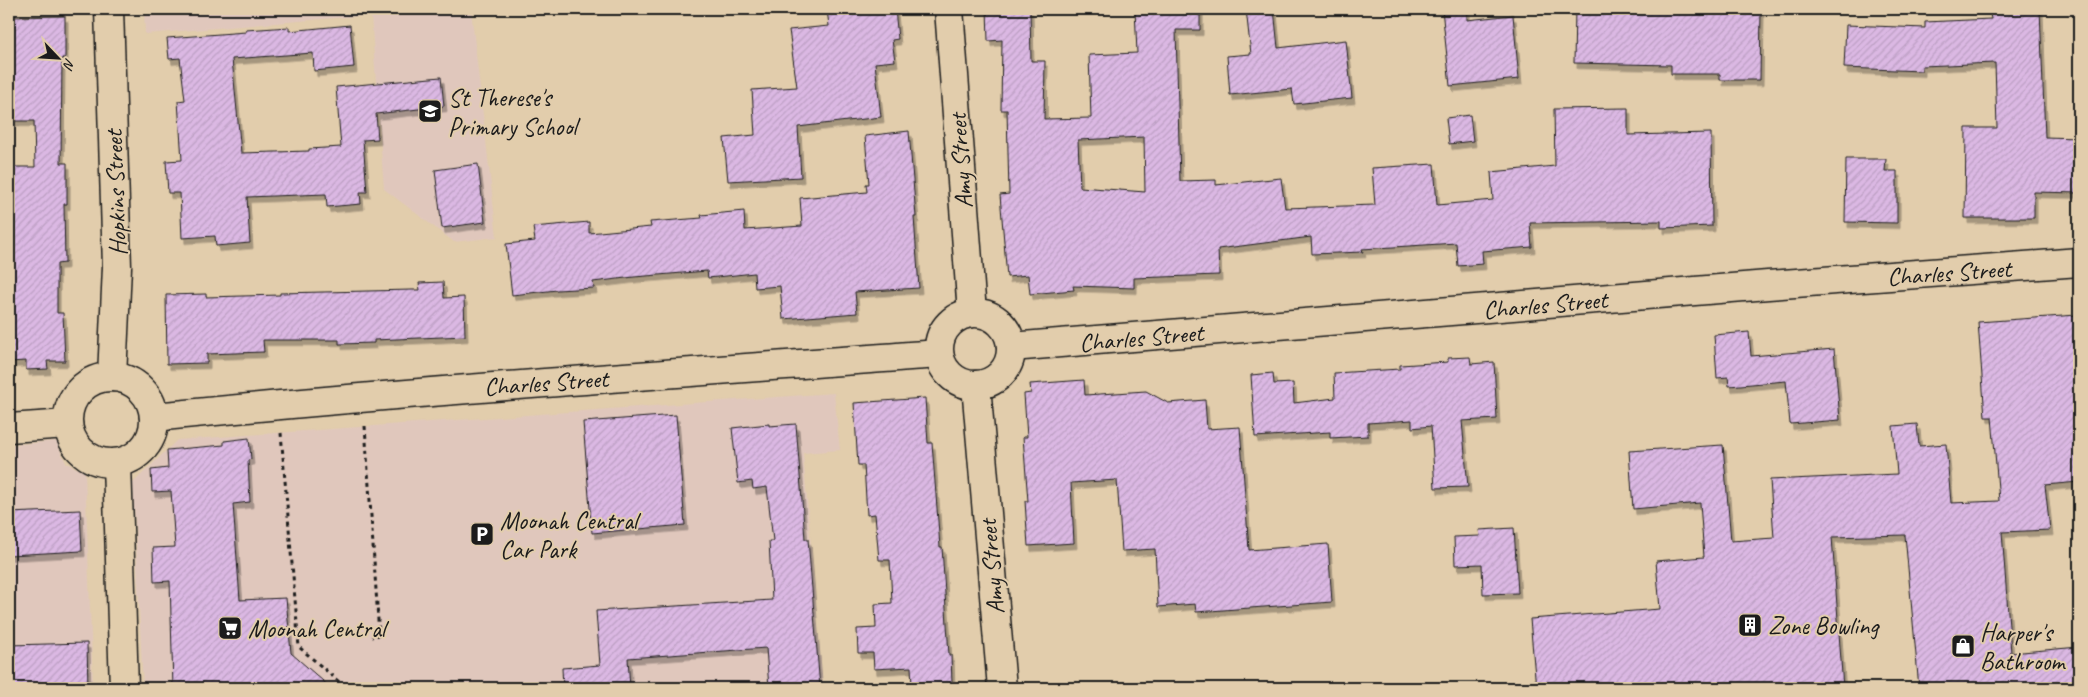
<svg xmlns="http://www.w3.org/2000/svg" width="2088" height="697" font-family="Caveat,sans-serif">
	<defs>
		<pattern id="building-hatch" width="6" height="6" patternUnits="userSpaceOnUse" patternTransform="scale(1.25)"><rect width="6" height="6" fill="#dbb8e3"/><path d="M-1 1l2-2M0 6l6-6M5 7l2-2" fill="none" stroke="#bb9ec2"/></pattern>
		<filter id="shadow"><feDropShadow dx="3" dy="5.5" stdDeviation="0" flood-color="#0004"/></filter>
	</defs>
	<rect width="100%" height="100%" fill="#e2cdac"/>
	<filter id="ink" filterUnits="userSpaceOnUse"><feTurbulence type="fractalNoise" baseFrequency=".02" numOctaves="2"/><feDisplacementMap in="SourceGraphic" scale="10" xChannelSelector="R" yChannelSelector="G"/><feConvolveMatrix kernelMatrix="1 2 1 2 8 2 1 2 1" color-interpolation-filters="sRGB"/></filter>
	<g filter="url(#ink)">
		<g fill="#e0c7bc">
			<path d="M144 9H476L471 10 497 237 454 242 384 189 371 15 145 34Z"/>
			<path d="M834 393 840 450 803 453 823 688H143L133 483 177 440Z"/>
			<path d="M56 441 66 463 85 472 93 688H9V445Z"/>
		</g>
		<g fill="url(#building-hatch)" stroke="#1c1c1c" fill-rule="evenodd" filter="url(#shadow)">
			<path d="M827 9H895L898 39 892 40 895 61 875 63 881 117 798 127 801 177 728 181 724 138 755 135 752 90 797 87 789 30 829 26Z"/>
			<path d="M987 9H1030L1031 61H1045L1044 119 1091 118 1089 55 1137 53 1135 9H1200V30H1176L1180 181 1216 180V185L1281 178 1285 208 1375 205 1372 168 1434 164 1437 205 1493 200 1491 172 1555 166 1554 109 1628 108V135L1711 133 1712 226 1661 228V221L1530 223 1532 247 1482 251 1483 264 1458 266 1456 243 1362 249 1363 252 1312 254 1311 237 1218 249 1219 275 1134 278V288L1073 286 1074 290 1030 294 1028 275 1007 277 1000 195 1009 194 1007 110H1001L1002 40 988 41ZM1144 137 1145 192 1080 187 1078 140Z"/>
			<path d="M1246 9H1274L1278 48 1346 40 1352 98 1294 104 1292 89 1230 95 1227 56 1251 54Z"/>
			<path d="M1442 9H1467V20L1513 15 1519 79 1450 86Z"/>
			<path d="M1575 9H1761L1760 80H1720V74H1671V65L1574 63Z"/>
			<path d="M1989 9H2040L2045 137 2079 138V193L2034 192V218H1965L1966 128H1997L1995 63 1922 66V71L1844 68 1846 25 1925 28V22L1991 19Z"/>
			<path d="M65 16V58H62L61 163H67V204H64L65 263 57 264V313H63L65 361H47L48 369 26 370V361L9 362V173L10 167H35L34 121H9V17Z"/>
			<path d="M350 25 354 67 314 71 313 53 232 59 241 153 309 151V149L341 147 336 87 441 77 444 106 376 114 378 139 363 140 367 192H360L361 204 327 207 326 194 247 197 250 243 216 246 215 236 182 238 180 193H168L166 161 182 160 178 101 185 100 180 58 169 59 167 38 246 32V30L289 27V31Z"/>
			<path d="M1470 115 1473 141 1449 144 1446 118Z"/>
			<path d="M909 131 916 217H914L919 288 855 292 857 313 783 319 780 286 755 288 754 273 708 278 707 271 634 277 593 282 594 288 557 290 512 295 506 244 535 241 533 227 589 222V233L651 227 650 222 702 218 701 215 744 211 745 230 802 226 800 198 867 192 866 184H869L865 136Z"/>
			<path d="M1846 159H1886L1885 171H1897V223L1845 222Z"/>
			<path d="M478 164 485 222 442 228 435 170Z"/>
			<path d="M443 282 444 298 464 297 465 336 374 340V343L339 344V340H263L264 352 207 354V363L167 364 166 295 206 294V297L280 295V293L412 290H420L419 283Z"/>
			<path d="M2077 315 2079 342V482L2045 485 2050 530 2002 532 2011 653 2079 647V688H1919L1905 535 1832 537 1843 688H1536L1530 619 1660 609 1656 561 1704 557 1700 503 1633 509 1629 451 1723 445 1731 541 1774 538 1770 480 1897 474 1893 426 1917 424 1919 446 1946 444 1951 503 1999 501 1992 417H1985L1978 322Z"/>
			<path d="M1749 332 1751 356 1834 349 1840 420 1790 424 1786 381 1729 386 1728 377 1717 378 1714 335Z"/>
			<path d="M1470 357 1471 364 1494 362 1497 419 1462 421 1468 487 1435 488 1431 426 1412 428V420L1368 423V436L1330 438V432L1255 437 1251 375 1273 373 1274 384 1293 383 1294 403 1335 398 1334 373 1400 369V365L1448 362V358Z"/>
			<path d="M1084 380 1085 395 1146 391 1168 403 1205 400 1207 429 1240 427 1249 550 1328 544 1332 602 1196 612 1195 604 1158 607 1155 549 1122 551 1117 480 1071 483 1074 543 1028 546 1025 501H1028L1023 437H1027L1024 394 1031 393 1030 384Z"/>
			<path d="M925 398 928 443H932L940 547H942L949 655H951L952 683 912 686 911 667 874 669 873 653H858L857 629 876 628 875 604 892 603 890 560H879L875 514 867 515 864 465H858L854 403Z"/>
			<path d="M676 415 685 525 592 533 583 422Z"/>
			<path d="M769 424V426L796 424 805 539H808L820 688H769L766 648 628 658 630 688H563L562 668 600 665 596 611 772 600 769 541H773L767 487 753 489 752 481 738 483 732 428Z"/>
			<path d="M249 438 251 459 248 460 250 502 233 504 240 600 286 598 291 653 331 688H173L170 581 154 582 153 548 175 547 171 491 152 492 151 470 168 468 167 450 224 445V441Z"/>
			<path d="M80 510 82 551 9 555V513Z"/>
			<path d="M1514 528 1518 593 1483 594 1482 564 1455 565 1454 537 1480 536 1479 530Z"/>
			<path d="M87 643 88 688H9V645Z"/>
		</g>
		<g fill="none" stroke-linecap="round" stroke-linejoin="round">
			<g stroke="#1c1c1c" stroke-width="31">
				<g id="street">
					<path d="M109 9 117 267 112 377"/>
					<path d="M949 9 972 313"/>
					<path d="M976 385 1002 688"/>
				</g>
			</g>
			<g stroke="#1c1c1c" stroke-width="31">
				<g id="secondary">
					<circle cx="975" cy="349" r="36"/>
					<path d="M1011 347 1768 285 2079 262"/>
					<circle cx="111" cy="420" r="43"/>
					<path d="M154 417C415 391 677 373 939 354"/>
					<path d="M9 428 68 424"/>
					<path d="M117 463 124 688"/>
				</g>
			</g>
			<g stroke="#1c1c1c" stroke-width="3" stroke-dasharray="4 4" stroke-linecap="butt">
				<path d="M365 426 379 635 372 637"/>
				<path d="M281 433 299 647 346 688"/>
			</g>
			<use href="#street" stroke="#e2cdac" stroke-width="28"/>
			<use href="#secondary" stroke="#e2cdac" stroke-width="28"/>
		</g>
	</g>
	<defs>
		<g id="school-square" transform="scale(1.25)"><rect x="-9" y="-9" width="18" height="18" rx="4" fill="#1c1c1c" stroke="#e2cdac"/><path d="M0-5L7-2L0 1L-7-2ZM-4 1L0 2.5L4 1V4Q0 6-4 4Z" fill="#fff"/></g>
		<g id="parking-square" transform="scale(1.25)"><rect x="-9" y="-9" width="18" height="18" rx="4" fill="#1c1c1c" stroke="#e2cdac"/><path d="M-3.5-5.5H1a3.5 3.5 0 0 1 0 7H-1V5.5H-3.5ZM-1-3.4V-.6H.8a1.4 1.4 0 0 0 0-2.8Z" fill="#fff"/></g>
		<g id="building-square" transform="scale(1.25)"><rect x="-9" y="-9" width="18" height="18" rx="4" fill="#1c1c1c" stroke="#e2cdac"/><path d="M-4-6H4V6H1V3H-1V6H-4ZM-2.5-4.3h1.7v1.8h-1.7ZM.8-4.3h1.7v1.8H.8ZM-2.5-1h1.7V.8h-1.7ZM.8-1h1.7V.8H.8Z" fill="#fff"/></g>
		<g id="supermarket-square" transform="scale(1.25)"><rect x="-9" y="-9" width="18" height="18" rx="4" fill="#1c1c1c" stroke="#e2cdac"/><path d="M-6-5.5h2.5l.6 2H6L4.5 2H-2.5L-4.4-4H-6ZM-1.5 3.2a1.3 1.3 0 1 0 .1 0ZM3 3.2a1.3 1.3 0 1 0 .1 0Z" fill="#fff"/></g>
		<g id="shop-square" transform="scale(1.25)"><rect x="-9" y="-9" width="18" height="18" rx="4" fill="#1c1c1c" stroke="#e2cdac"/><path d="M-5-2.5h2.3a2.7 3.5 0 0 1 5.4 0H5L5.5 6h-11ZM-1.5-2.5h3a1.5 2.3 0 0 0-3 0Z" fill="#fff"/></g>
	</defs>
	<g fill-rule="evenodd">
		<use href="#school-square" x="430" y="111"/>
		<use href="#parking-square" x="482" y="534"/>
		<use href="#building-square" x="1750" y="625"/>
		<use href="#supermarket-square" x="230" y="628"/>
		<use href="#shop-square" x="1963" y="646"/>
	</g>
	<g text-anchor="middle" stroke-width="4" stroke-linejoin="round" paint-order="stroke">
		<g font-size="25" fill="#1c1c1c" stroke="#e2cdac" text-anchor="start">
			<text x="448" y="106">St Therese's<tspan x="448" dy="29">Primary School</tspan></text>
			<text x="500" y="529">Moonah Central<tspan x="500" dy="29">Car Park</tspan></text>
			<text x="1768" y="634">Zone Bowling</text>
			<text x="248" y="637">Moonah Central</text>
			<text x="1980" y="641">Harper's<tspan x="1980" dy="29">Bathroom</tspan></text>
		</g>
		<g font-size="25" fill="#1c1c1c" stroke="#e2cdac">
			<text transform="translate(960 161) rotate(-94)" y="9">Amy Street</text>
			<text transform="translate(115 193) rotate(-92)" y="9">Hopkins Street</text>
			<text transform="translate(1949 272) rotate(-4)" y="9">Charles Street</text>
			<text transform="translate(1545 304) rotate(-5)" y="9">Charles Street</text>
			<text transform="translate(1141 337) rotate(-5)" y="9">Charles Street</text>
			<text transform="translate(546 382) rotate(-4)" y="9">Charles Street</text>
			<text transform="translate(991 567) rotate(-95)" y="9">Amy Street</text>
		</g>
	</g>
	<rect width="2088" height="697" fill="none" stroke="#e2cdac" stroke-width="30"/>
	<rect x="15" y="15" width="2058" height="667" fill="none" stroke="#1c1c1c" stroke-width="2" filter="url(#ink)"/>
	<g transform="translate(58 58) rotate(115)" stroke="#e2cdac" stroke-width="4" paint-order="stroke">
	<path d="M0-4L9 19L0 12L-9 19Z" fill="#1c1c1c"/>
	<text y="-8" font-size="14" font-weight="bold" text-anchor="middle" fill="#1c1c1c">N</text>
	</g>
</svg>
